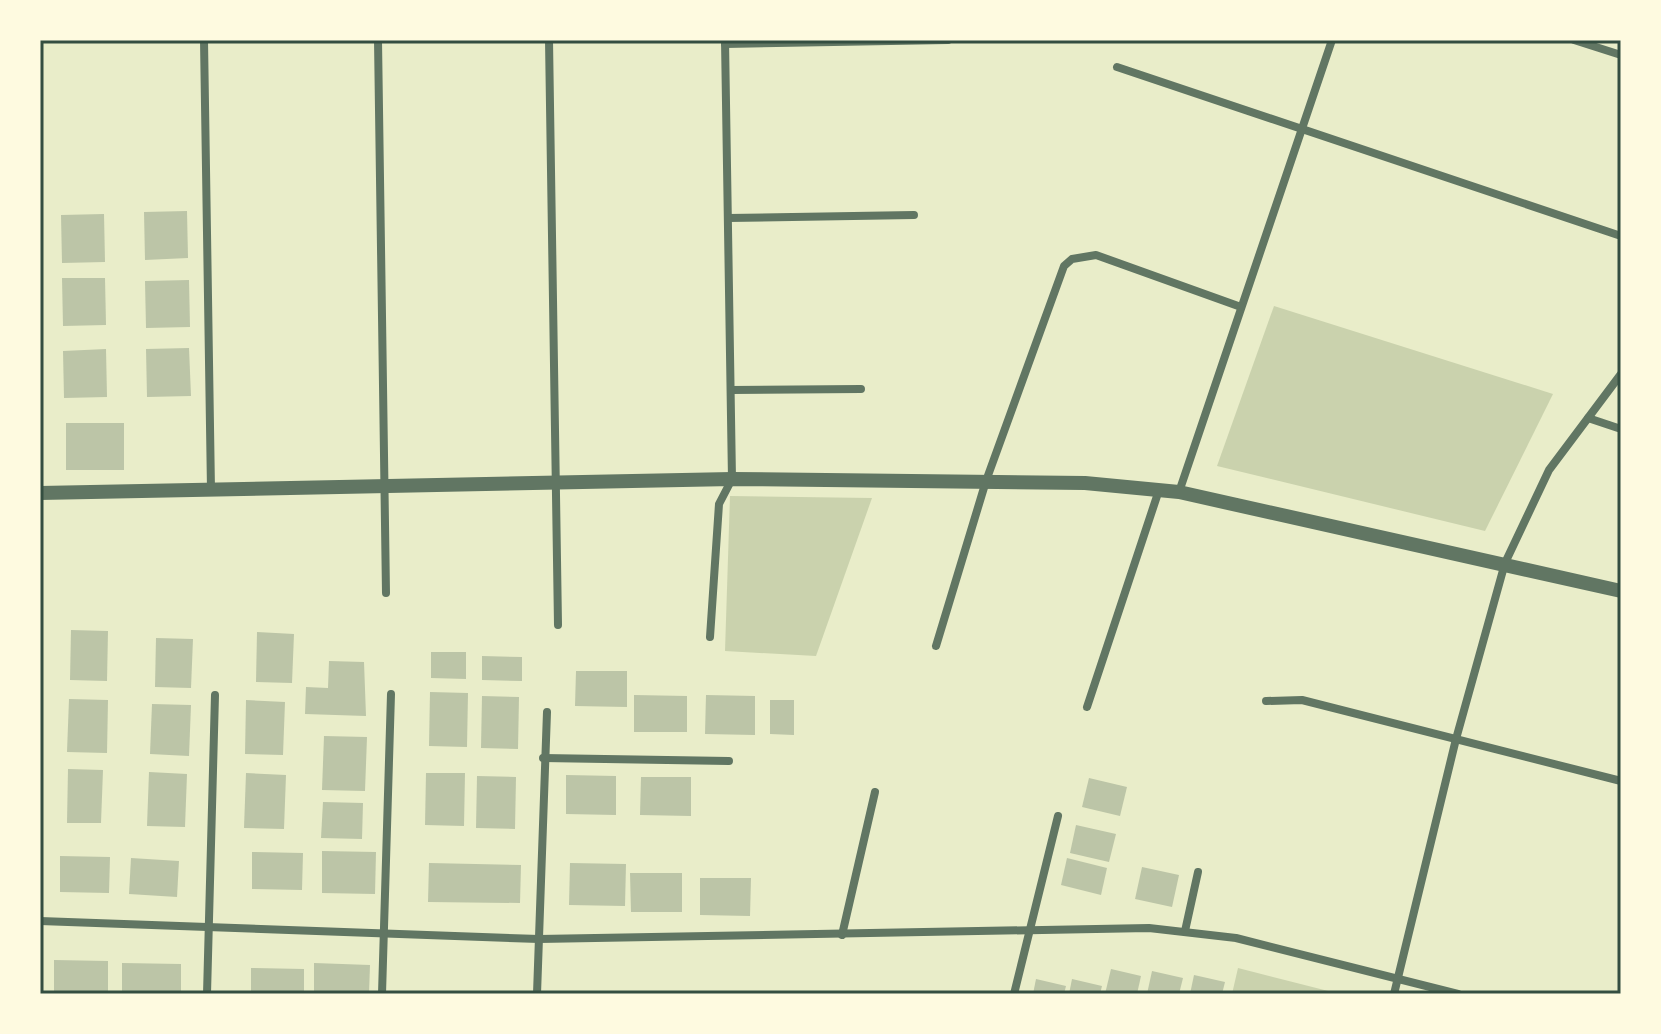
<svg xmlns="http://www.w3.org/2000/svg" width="1661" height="1034" font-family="Poppins,sans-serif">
	<rect width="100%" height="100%" fill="#e9edc9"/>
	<g fill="#cad2ad">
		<path d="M1274 306 1553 394 1485 531 1217 466Z"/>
		<path d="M730 496 872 498 816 656 725 651Z"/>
		<path d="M1238 968 1340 994H1232Z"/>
	</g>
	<g fill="#bcc5a7">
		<path d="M187 211 188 258 145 260 144 212Z"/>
		<path d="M104 214 105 262 62 263 61 215Z"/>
		<path d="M62 278H105L106 325 63 326Z"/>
		<path d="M189 280 190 327 146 328 145 281Z"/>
		<path d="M189 348 191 396 147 397 146 349Z"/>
		<path d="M106 349 107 397 64 398 63 351Z"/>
		<rect x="66" y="423" width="58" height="47"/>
		<path d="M71 630 108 631 107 681 70 680Z"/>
		<path d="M257 632 294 634 292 683 256 682Z"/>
		<path d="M156 638 193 639 191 688 155 687Z"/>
		<path d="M431 652H466V679L431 678Z"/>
		<path d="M482 656 522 657V681L482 680Z"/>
		<path d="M329 661 364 662 366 716 305 714 306 687 328 688Z"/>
		<path d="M576 671H627V707L575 706Z"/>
		<path d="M430 692 468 693 467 747 429 746Z"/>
		<path d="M634 695 687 696V732H634Z"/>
		<path d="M706 695 755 696V735L705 734Z"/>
		<path d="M482 696 519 697 518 749 481 748Z"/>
		<path d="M69 699 108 700 107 753 67 752Z"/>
		<path d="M246 700 285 702 283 755 245 754Z"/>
		<path d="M770 700H794V735L770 734Z"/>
		<path d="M152 704 191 705 189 756 150 754Z"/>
		<path d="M324 736 367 737 365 791 322 790Z"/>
		<path d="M68 769 103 770 101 823H67Z"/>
		<path d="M149 772 187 774 185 827 147 826Z"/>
		<path d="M246 773 286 775 284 829 244 828Z"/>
		<path d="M426 773H465L464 826 425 825Z"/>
		<path d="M566 775 616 776V815L566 814Z"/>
		<path d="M477 776 516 777 515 829 476 828Z"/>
		<path d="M641 777H691V816L640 815Z"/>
		<path d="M1089 778 1127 787 1120 816 1082 807Z"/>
		<path d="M323 802 363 803 362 839 321 838Z"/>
		<path d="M1076 825 1116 834 1109 862 1070 853Z"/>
		<path d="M322 851 376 852 375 894 322 893Z"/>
		<path d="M252 852 303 853 302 890 252 889Z"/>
		<path d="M60 856 110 857 109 893 60 892Z"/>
		<path d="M131 858 179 861 177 897 129 894Z"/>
		<path d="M1067 858 1107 868 1101 895 1061 885Z"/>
		<path d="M429 863 521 865 520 903 428 902Z"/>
		<path d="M570 863 626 864 625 906 569 905Z"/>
		<path d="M1142 867 1179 875 1172 907 1135 899Z"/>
		<path d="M630 873H682V912H631Z"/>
		<path d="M700 878H751L750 916 700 915Z"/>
		<path d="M54 960 108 961V993H54Z"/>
		<path d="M122 963 181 964V994H122Z"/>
		<path d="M314 963 370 965 369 994H314Z"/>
		<path d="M251 968 304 969V994H251Z"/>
		<path d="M1111 969 1141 976 1137 994H1105Z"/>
		<path d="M1152 971 1183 978 1179 994H1147Z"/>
		<path d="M1194 975 1225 982 1222 994H1190Z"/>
		<path d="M1036 979 1066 986 1064 994H1033Z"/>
		<path d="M1072 979 1102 986 1100 994H1069Z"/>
	</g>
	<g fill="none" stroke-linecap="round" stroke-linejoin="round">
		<g stroke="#617663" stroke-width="8">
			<path d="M204 40 211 490"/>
			<path d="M378 40 386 593"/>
			<path d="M549 40 558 625"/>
			<path d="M1574 40 1621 55"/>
			<path d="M725 44 948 40"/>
			<path d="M1117 67 1621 236"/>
			<path d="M728 218 914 215"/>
			<path d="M731 390 861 389"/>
			<path d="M1588 418 1621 429"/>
			<path d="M1179 492 1332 40"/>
			<path d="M710 637 719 504 732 479 725 40"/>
			<path d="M936 646 986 481 1064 266 1072 259 1096 255 1241 307"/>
			<path d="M1266 701 1302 700 1621 781"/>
			<path d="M1087 707 1159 490"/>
			<path d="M543 758 729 761"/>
			<path d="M40 921 539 939 1149 928 1236 938 1458 994"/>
			<path d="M1185 931 1198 872"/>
			<path d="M842 935 875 792"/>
			<path d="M207 994 215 695"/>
			<path d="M382 994 391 694"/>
			<path d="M537 994 547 712"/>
			<path d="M1014 994 1058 816"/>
			<path d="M1394 994 1456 739 1505 563 1549 470 1621 374"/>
		</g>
		<path stroke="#617663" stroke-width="14" d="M40 493 732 479 1085 483 1179 492 1621 591"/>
	</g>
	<rect width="1661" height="1034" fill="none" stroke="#fefae0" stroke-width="84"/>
	<rect x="42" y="42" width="1577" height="950" fill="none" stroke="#344e41" stroke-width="3"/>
</svg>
